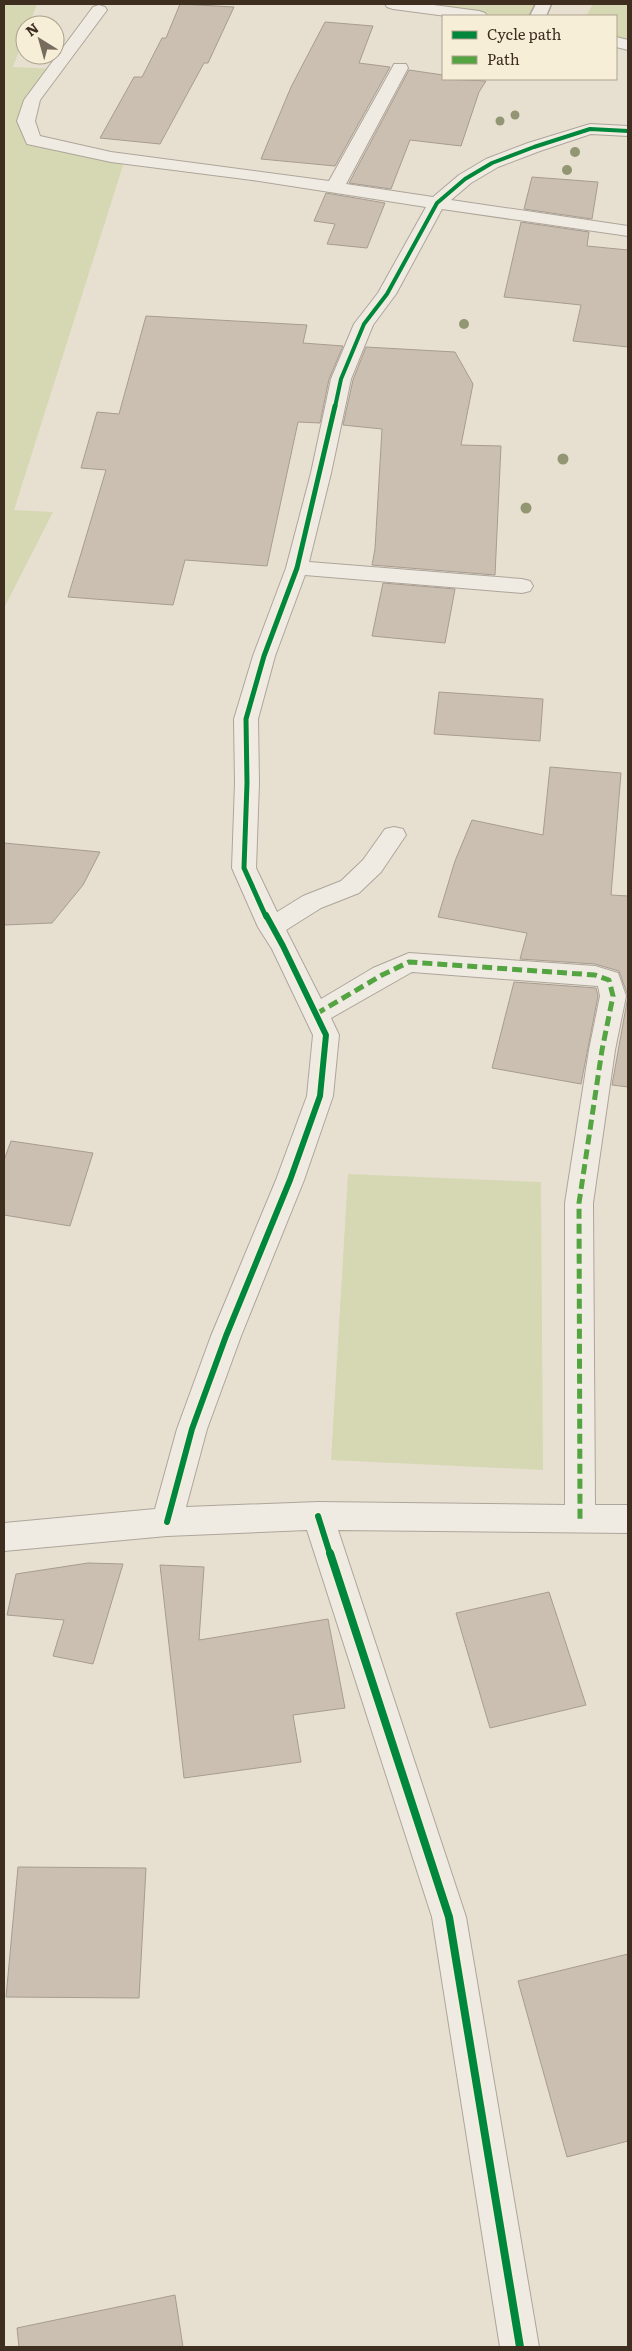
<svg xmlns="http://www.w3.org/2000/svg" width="632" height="2351" font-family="Literata,serif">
	<rect width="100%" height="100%" fill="#e7e0d1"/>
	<g fill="#d6d7b3">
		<path d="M4 4H37L29 25H25V35L13 67 56 69 32 100 33 140 125 159 14 510 53 512 4 608Z"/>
		<path d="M393 4H544L538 16H479Z"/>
		<path d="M593 4H628V45L616 42V16H586Z"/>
		<path d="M348 1174 541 1182 543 1470 331 1460Z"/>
	</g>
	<g fill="#cbbfb2" stroke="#a89c90">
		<path d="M180 4 234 7 208 63H204L160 144 100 138 134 77H142L162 38H166Z"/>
		<path d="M325 22 373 26 359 63 390 67 335 166 261 159 291 87Z"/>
		<path d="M409 70 443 75V79L486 81 479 92 461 146 410 140 391 189 349 183Z"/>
		<path d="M532 177 598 182 592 219 524 209Z"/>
		<path d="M326 193 385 203 367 248 327 244 335 224 314 221Z"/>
		<path d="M521 222 589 232 587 246 628 250V347L573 341 581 305 504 297Z"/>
		<path d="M146 316 307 325 303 343 343 346 329 379 320 423 298 422 267 566 185 560 173 605 68 597 106 470 81 468 97 412 119 414Z"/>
		<path d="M366 347 455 352 473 384 461 445 501 446 495 575 372 565 375 549 382 429 343 425 353 380Z"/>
		<path d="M383 583 455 589 445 643 372 636Z"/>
		<path d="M439 692 543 699 540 741 434 734Z"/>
		<path d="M550 767 621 773 611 895 628 896V1087L612 1085 628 996 619 971 595 964 520 959 527 933 438 917 455 861 472 820 543 835Z"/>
		<path d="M4 843 100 852 83 885 52 923 4 925Z"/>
		<path d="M514 982 596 988 598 996 581 1084 492 1068Z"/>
		<path d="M11 1141 93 1153 70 1226 4 1215V1160Z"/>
		<path d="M88 1563 123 1564 93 1664 53 1656 64 1620 7 1615 16 1574Z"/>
		<path d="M160 1565 204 1567 199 1640 328 1619 345 1708 293 1715 301 1762 184 1778Z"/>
		<path d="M549 1592 586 1705 490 1728 456 1613Z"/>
		<path d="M18 1867 146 1868 139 1998 6 1997Z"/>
		<path d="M628 1954V2141L567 2157 518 1981Z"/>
		<path d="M175 2295 183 2347H19L17 2328Z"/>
	</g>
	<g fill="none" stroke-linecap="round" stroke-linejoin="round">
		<g stroke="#ada599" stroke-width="3">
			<path id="service" d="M536 4H551L546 16H530Z"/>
		</g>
		<g stroke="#ada599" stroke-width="2">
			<g id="minor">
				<path d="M385 4H426L479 11 485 13 487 16H446L393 9 387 7Z"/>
				<path d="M99 5 105 7 107 10 40 100 35 121 40 136 111 152 329 181 392 68 394 64H406L408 68 346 184 433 197 459 175 486 159 528 143 590 124 628 126V136L591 134 540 151 498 167 471 183 451 200 628 226V236L442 209 396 294 373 325 351 379 331 473 309 562 522 579 530 581 533 586 530 591 522 593 305 575 275 656 258 719 259 783 256 868 277 912 303 896 341 881 363 860 385 829 394 827 403 829 406 835 381 872 359 893 321 908 286 930 321 999 373 968 409 953 595 966 618 973 626 996 615 1050 593 1203 595 1505H628V1533L338 1530 466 1917 539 2347H500L432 1917 307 1530 167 1536 4 1551V1523L155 1509 177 1429 211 1336 276 1180 307 1096 313 1035 272 949 258 927 232 868 235 783 234 719 253 656 286 568 311 473 331 379 354 324 378 293 426 207 252 180 111 162 27 144 17 121 24 100 93 7ZM412 972 598 986 600 996 589 1050 565 1203V1505L318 1502 186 1507 207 1429 241 1336 304 1180 333 1096 339 1035 331 1018Z"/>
				<path d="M616 37 628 40V50L616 47Z"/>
			</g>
		</g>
		<use href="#service" fill="#efebe3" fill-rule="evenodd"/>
		<use href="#minor" fill="#efebe3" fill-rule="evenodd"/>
		<path stroke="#54a441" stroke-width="5" stroke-dasharray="10 5" stroke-linecap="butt" d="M316 1014 382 975 409 962 595 975 609 980 613 996 602 1050 579 1203 580 1519"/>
		<g stroke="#f7eed8" stroke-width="5.5">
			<path id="cycleway-far3" d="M335 407 341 379 364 324 387 294 437 203 465 179 492 163 534 147 590 129 628 131"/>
		</g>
		<g stroke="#f7eed8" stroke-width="8">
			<path id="cycleway-far2" d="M266 917 244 868 247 783 246 719 264 656 297 568 335 406"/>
		</g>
		<g stroke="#f7eed8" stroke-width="9">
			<g id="cycleway-far1">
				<path d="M318 1516 330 1554"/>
				<path d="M167 1522 192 1429 226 1336 290 1180 320 1096 326 1035 283 946 266 915"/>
			</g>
		</g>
		<g stroke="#f7eed8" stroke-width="11">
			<path id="cycleway" d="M330 1553 449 1917 520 2347"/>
		</g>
		<use href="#cycleway-far3" stroke="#00873e" stroke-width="4"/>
		<use href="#cycleway-far2" stroke="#00873e" stroke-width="5"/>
		<use href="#cycleway-far1" stroke="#00873e" stroke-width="6"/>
		<use href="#cycleway" stroke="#00873e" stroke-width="8"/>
	</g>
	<g fill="#929673">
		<circle cx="515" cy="115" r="4.5"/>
		<circle cx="500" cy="121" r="4.5"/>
		<circle cx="575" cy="152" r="5"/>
		<circle cx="567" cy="170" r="5"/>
		<circle cx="464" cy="324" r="5"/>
		<circle cx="563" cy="459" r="5.5"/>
		<circle cx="526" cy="508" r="5.5"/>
	</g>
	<rect width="632" height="2351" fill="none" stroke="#3d2e20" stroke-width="10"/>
	<rect x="442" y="15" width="175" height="65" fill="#f7eed8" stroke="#ada18e"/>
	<rect x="452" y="31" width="25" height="8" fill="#00873e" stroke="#ada18e"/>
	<text x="487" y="40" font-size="15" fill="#3d2e20">Cycle path</text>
	<rect x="452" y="56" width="25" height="8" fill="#54a441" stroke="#ada18e"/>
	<text x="487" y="65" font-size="15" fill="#3d2e20">Path</text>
	<g transform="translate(40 40) rotate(323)"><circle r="24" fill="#f7eed8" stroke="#ada18e"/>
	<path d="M0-4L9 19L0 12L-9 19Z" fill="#786c5e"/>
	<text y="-8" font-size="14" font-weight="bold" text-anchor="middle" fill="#3d2e20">N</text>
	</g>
</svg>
